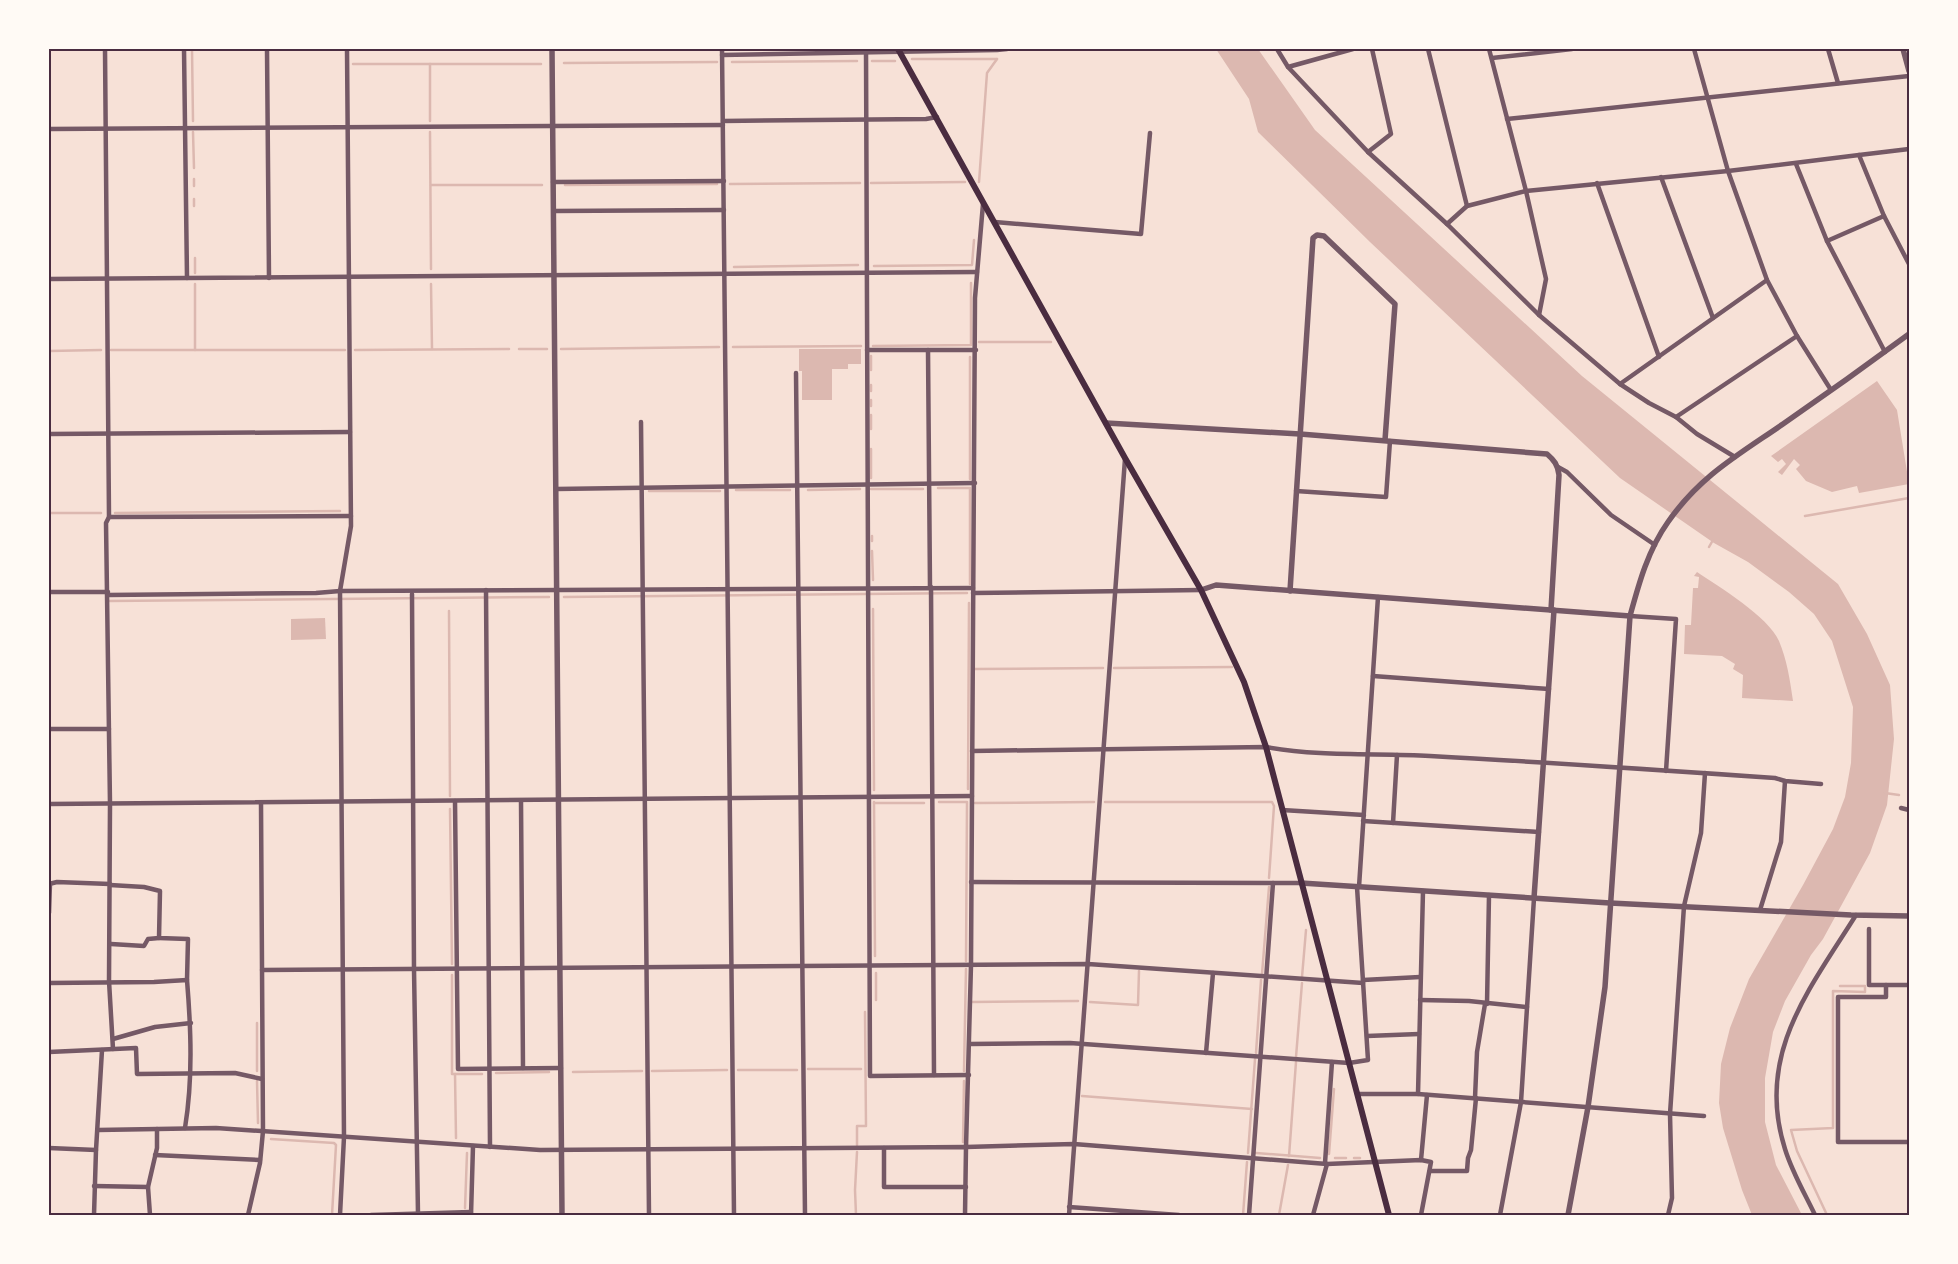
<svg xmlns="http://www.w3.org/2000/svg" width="1958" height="1264" font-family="'Libre Baskerville',serif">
	<rect width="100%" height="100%" fill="#f7e1d7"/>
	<g fill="#dcb8b0">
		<path d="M1216 49H1258L1315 130 1582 376 1838 584 1867 634 1890 685 1894 739 1887 805 1870 853 1823 939 1811 955 1785 1001 1773 1032 1765 1078V1122L1776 1165 1802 1215H1752L1742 1190 1723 1128 1719 1103 1721 1064 1730 1028 1749 979 1803 885 1833 829 1845 797 1851 763 1853 707 1832 641 1814 614 1789 592 1748 562 1714 543 1620 478 1370 242 1258 132 1249 99Z"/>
		<path d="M799 349H861V364H848V369H832V400H802V371H799Z"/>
		<path d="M1877 381 1897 410 1909 484 1859 493 1857 486 1832 492 1806 481 1796 469 1800 465 1794 459 1782 475 1778 472 1786 464 1782 459 1778 462 1771 456Z"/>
		<path d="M1697 572C1719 587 1768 616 1779 641 1787 660 1790 680 1793 701L1742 698 1743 675 1733 669 1735 664 1722 656 1684 654 1685 625H1691L1693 588H1698L1699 577 1694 576Z"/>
		<path d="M325 618 326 639 291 640V619Z"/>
	</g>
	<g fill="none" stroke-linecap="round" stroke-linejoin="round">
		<g stroke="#dcb8b0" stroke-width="2.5">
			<path d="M192 49 193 121"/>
			<path d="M912 59H997"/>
			<path d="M872 61H895"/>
			<path d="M732 62 857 61"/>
			<path d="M564 63 717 62"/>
			<path d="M353 64H541"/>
			<path d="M430 64V121"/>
			<path d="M193 132 194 168"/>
			<path d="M430 132 431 269"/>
			<path d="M194 179V186"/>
			<path d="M979 182 987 73 997 59"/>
			<path d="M871 183 965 182"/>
			<path d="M730 184 860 183"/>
			<path d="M431 185H542"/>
			<path d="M565 185 717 184"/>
			<path d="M194 199V206"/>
			<path d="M195 258V273"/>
			<path d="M874 266 972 265 974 240"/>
			<path d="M734 267 858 265"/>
			<path d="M195 284V350"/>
			<path d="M431 284 432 349"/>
			<path d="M979 342H1051"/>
			<path d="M873 346 971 345V283"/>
			<path d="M733 347 861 346"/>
			<path d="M519 349H547"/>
			<path d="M561 349 719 347"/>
			<path d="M111 350H345"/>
			<path d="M355 350 509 349"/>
			<path d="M49 351 101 350"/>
			<path d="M871 356V370"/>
			<path d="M871 385V391"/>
			<path d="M871 400V406"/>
			<path d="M871 415V429"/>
			<path d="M871 449V478"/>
			<path d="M970 479V357"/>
			<path d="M938 488H970V584"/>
			<path d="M871 489H923"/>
			<path d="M736 490H790"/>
			<path d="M808 490 860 489"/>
			<path d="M649 491H720"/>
			<path d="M49 513H101"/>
			<path d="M115 513 340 511"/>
			<path d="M1805 516 1909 498"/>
			<path d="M872 536V541"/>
			<path d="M1709 547 1713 540"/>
			<path d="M872 551 873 580"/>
			<path d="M564 597 967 593"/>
			<path d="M108 601 549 597"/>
			<path d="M873 609 874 790"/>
			<path d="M449 611 450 796"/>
			<path d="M1114 668 1232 667"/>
			<path d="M975 669 1103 668"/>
			<path d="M968 789 969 603"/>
			<path d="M1885 793 1899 795"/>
			<path d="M874 802 875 956"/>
			<path d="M939 802H967L966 961"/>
			<path d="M1105 802H1272L1274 806 1269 878"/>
			<path d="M874 803H924"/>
			<path d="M975 803 1094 802"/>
			<path d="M450 809 452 964"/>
			<path d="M876 973V1000"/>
			<path d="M1262 974 1269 887"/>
			<path d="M452 975V1074H455L456 1138"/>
			<path d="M1302 977 1306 930"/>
			<path d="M972 1002 1078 1001"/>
			<path d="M1090 1002 1138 1005 1139 971"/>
			<path d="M257 1023V1071"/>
			<path d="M1256 1053 1261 980"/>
			<path d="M1296 1057 1302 983"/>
			<path d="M808 1069H861"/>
			<path d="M738 1070H797"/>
			<path d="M652 1071 727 1070"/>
			<path d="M964 1071 966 969"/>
			<path d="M573 1072 642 1071"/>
			<path d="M496 1073 549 1072"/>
			<path d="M455 1074H482"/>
			<path d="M257 1081 258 1123"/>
			<path d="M1082 1096 1252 1109"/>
			<path d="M271 1139 334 1143 336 1145 332 1215"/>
			<path d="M963 1142 964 1081"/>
			<path d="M857 1145V1126H866L865 1012"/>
			<path d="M1248 1153 1255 1059"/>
			<path d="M1256 1153 1320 1158"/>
			<path d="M1329 1154 1334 1089"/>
			<path d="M1289 1156 1296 1062"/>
			<path d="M1335 1158H1346"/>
			<path d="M1354 1158H1360"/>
			<path d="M465 1208 467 1153"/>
			<path d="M460 1215H464"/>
			<path d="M856 1215 855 1190 857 1152"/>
			<path d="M1243 1215 1247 1162"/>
			<path d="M1279 1215 1288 1165"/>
			<path d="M1827 1215 1797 1151 1791 1130 1833 1128V991L1865 992V986H1840"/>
		</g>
		<g stroke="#755966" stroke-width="4.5">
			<path d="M105 49 109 517 106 523 110 804 109 981 113 1049"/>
			<path d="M184 49 187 278"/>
			<path d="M267 49 269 278"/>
			<path d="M722 49 734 1215"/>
			<path d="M866 49 870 1076 969 1075"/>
			<path d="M1277 49 1288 67 1368 152 1447 224 1539 315 1620 384 1649 403 1676 417 1697 434 1735 457"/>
			<path d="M1428 49 1467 206"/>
			<path d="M1489 49 1526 191 1546 279 1539 315"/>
			<path d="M1694 49 1728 171 1767 280 1797 336 1831 390"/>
			<path d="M1828 49 1838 83"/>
			<path d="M722 55 997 50 1007 49"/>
			<path d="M1492 58 1572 49"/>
			<path d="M1288 67 1353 49"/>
			<path d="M1507 119 1909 76"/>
			<path d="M723 121 926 119 937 117"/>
			<path d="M49 129 723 125"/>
			<path d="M1368 152 1391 134 1372 49"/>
			<path d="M1859 155 1909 149"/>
			<path d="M1796 164 1827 241 1885 352"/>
			<path d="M1661 177 1713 318"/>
			<path d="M553 182 724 181"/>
			<path d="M1597 183 1659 357"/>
			<path d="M983 204 975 298 971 965 966 1147 1074 1144 1327 1164 1421 1160 1431 1162 1421 1215"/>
			<path d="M554 211 724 210"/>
			<path d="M1884 216 1909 264"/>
			<path d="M995 222 1141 234 1150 133"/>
			<path d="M1447 224 1467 206 1526 191 1728 171 1859 155 1884 216 1827 241"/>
			<path d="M49 279 977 272"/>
			<path d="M867 350H976"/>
			<path d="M928 350 930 587"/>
			<path d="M796 373 805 1215"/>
			<path d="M1620 384 1767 280"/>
			<path d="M1676 417 1797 336"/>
			<path d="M641 422 649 1215"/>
			<path d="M49 434 350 432"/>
			<path d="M1558 467 1567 472 1611 515 1655 545"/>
			<path d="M556 489 975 483"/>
			<path d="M1296 491 1386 497 1390 441"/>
			<path d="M109 517 351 516"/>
			<path d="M931 587 934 1075"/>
			<path d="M486 590 490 1147"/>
			<path d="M49 592H108"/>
			<path d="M973 593 1201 590"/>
			<path d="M412 594 414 969 418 1214"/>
			<path d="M108 595 316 593 340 591 973 588"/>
			<path d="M1630 616 1676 619 1666 771"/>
			<path d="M1373 676 1549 689"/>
			<path d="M49 729H109"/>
			<path d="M972 751 1266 747C1320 757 1376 753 1430 756 1545 762 1660 770 1775 778L1785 781 1821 784"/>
			<path d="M455 801 458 1069 561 1068"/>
			<path d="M521 801 523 1068"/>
			<path d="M49 804 972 796"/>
			<path d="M1901 808 1909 810"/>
			<path d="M1282 810 1364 815"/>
			<path d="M1363 821 1539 832"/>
			<path d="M1393 823 1397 755"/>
			<path d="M971 882 1301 883"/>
			<path d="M49 884 57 882 110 884"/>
			<path d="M110 885 144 887 160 891 159 938 188 939 187 980"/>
			<path d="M1359 887 1378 597"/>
			<path d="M1760 910 1781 842 1785 781"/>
			<path d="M49 913 50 883"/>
			<path d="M1869 929V985H1909"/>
			<path d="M111 944 144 946 148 939 159 938"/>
			<path d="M262 970 1088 964 1363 983"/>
			<path d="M1363 980 1420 977"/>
			<path d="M49 983 154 982 187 980C191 1029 193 1079 185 1128"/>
			<path d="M1886 985V997H1838V1142H1909"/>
			<path d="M1420 1000 1469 1001 1527 1007"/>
			<path d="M1487 1004 1489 895"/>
			<path d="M1367 1036 1419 1034"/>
			<path d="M113 1039 155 1027 191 1023"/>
			<path d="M970 1044 1070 1043 1349 1063 1368 1060 1357 887"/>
			<path d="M49 1052 136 1048 137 1074 235 1073 262 1079"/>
			<path d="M1206 1053 1213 973"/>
			<path d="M1357 1094H1418L1704 1116"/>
			<path d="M1418 1094 1423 891"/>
			<path d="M1475 1098 1477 1052 1485 1004"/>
			<path d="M98 1130 216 1128 540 1150 966 1147 965 1215"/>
			<path d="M49 1148 96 1150 102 1050"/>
			<path d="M884 1148V1187H966"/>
			<path d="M155 1155 260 1160"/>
			<path d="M1421 1160 1427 1095"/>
			<path d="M1325 1163 1332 1062"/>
			<path d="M1430 1171H1467L1468 1158 1471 1150 1476 1098"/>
			<path d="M94 1186 148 1187"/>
			<path d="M1069 1207 1179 1215"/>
			<path d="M94 1215 96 1150"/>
			<path d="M150 1215 148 1187 157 1148V1129"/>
			<path d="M248 1215 260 1163 263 1131 261 803"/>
			<path d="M340 1215 344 1137 340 591 351 526 347 49"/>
			<path d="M371 1215 471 1212"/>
			<path d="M471 1215 473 1146"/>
			<path d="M1069 1215 1125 459"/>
			<path d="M1249 1215 1273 883"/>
			<path d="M1313 1215 1327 1164"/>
			<path d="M1500 1215 1521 1102 1534 898"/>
			<path d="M1668 1215 1672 1198 1670 1114 1684 906 1701 833 1705 773"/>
			<path d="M1815 1215C1805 1194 1792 1172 1785 1149 1755 1055 1809 990 1856 915"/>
		</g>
		<g stroke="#755966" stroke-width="5.5">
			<path d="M552 49 562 1215"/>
			<path d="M1903 49 1909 71"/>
			<path d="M1106 423 1300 434 1547 454C1554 460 1558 465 1559 475L1551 610"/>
			<path d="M1201 590 1216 585 1630 616"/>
			<path d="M1290 591 1313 238 1317 235 1324 236 1395 304 1385 440"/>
			<path d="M1301 883 1610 903 1851 915 1909 916"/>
			<path d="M1534 898 1554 610"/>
			<path d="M1568 1215 1588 1107 1605 987 1630 616C1639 583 1648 550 1668 522 1700 476 1738 455 1783 424 1825 395 1867 365 1909 334"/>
		</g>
		<path stroke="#4a2c40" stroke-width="6" d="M898 49 1125 458 1201 590 1244 682 1266 747 1389 1215"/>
	</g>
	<rect width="1958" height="1264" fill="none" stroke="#fffaf5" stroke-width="100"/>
	<rect x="50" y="50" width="1858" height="1164" fill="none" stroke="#4a2c40" stroke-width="2"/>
</svg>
